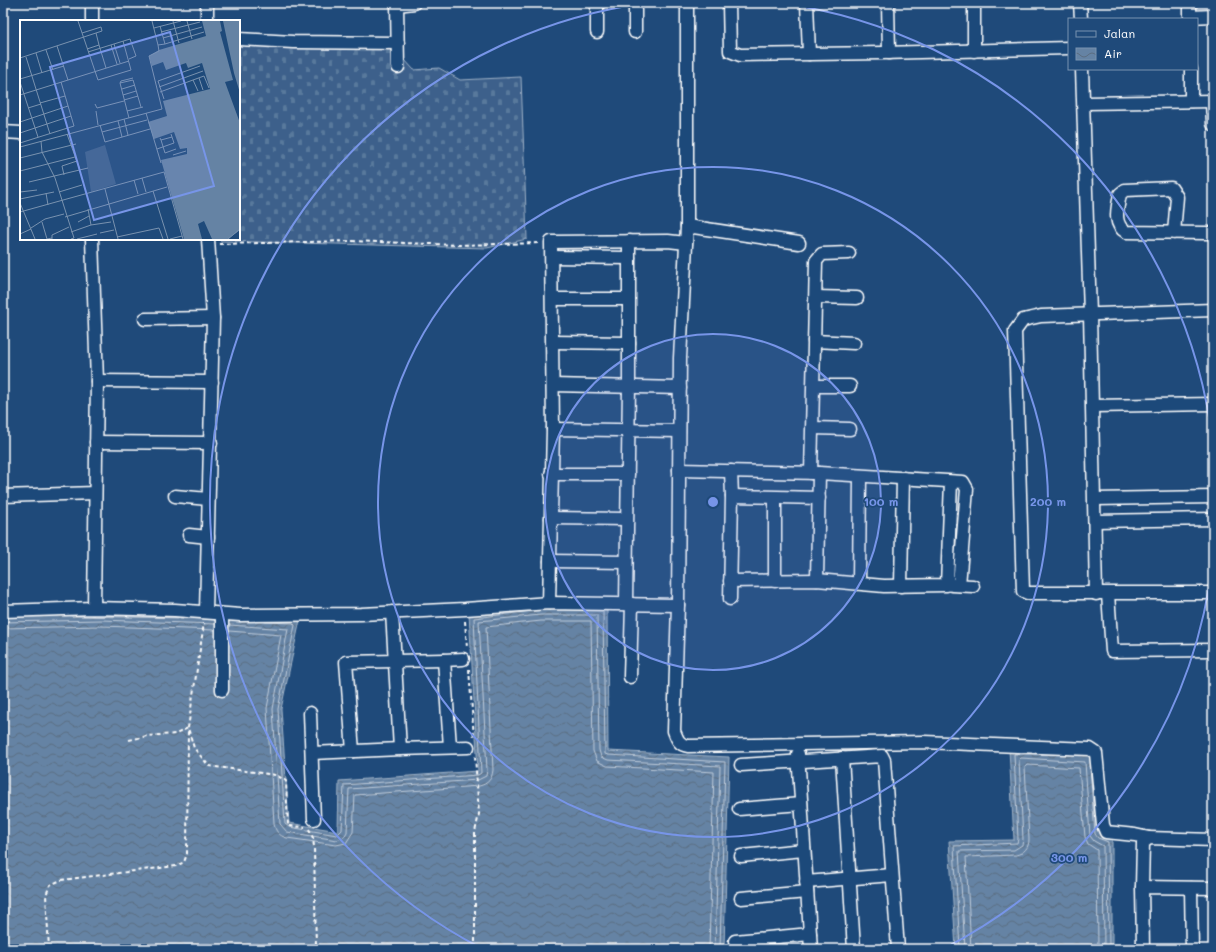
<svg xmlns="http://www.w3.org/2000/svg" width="1216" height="952" font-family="Mali,sans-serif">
	<defs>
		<pattern id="cemetery-stones" width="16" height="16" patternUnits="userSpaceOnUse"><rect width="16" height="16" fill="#3c618b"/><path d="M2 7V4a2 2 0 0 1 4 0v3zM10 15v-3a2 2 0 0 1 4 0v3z" fill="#59799c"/></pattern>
		<pattern id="water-waves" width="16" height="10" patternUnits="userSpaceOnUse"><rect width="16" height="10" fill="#6583a4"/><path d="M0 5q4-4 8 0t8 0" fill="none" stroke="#5b6d81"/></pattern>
	</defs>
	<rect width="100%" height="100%" fill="#1f4a7a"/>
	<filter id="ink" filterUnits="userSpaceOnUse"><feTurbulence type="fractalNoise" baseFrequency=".025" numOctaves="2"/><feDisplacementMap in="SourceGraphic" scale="8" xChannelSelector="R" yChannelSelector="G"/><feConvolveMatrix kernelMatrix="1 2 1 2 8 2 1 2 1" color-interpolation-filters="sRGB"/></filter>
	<g filter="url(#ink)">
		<path fill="url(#cemetery-stones)" stroke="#9eb0c5" d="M239 43 393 47 414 70 439 68 460 80 521 77 527 239 487 248 221 241 218 239H239Z"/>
		<g fill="url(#water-waves)" stroke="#a3b5c8">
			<path d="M607 606 608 751 729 757 724 949H3V613L101 611 300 620 281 709 289 823 338 831 339 781 478 771 469 613Z"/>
			<path d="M1009 749 1093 754 1099 834 1112 838V949H956L949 841 1014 840Z"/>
		</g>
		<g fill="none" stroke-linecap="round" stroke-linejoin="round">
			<g stroke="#c1cddb" stroke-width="1">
				<path d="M603 611 605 754 608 755 725 762 720 949"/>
				<path d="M71 616 186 618"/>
				<path d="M3 622 101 620 215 624"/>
				<path d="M265 622 293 623 295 625 278 709 285 824 289 827 337 835 342 830 344 785 478 775 481 773 474 618 533 611"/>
				<path d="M229 625 288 629 273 709 280 824 287 832 337 840 344 837 347 832 349 789 478 780 486 776 487 770 479 621 541 615H597L599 750 601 757 608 760 720 766 715 949"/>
				<path d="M3 628 101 626 215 630"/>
				<path d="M229 631 281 635 267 708 274 823C275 831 279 836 287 838L336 845 346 843 353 832 355 795 479 786C488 784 492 779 493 770L486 627 541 621H591L593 751 597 761 607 766 714 772 709 949"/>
				<path d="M1090 767 1095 834 1098 838 1108 842 1109 949"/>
				<path d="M960 949 954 846 1017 843 1018 839 1014 754H1050"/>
				<path d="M965 949 959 851 1014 850 1022 845 1023 839 1019 760 1021 758 1085 762 1090 836 1094 841 1103 846 1104 949"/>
				<path d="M971 949 966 857 1016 855C1024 853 1029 848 1029 839L1025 767 1027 765 1079 768 1085 837 1088 844 1097 850 1098 949"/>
			</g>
			<g stroke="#fff" stroke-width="15">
				<g id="minor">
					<path d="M207 3V21"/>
					<path d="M397 3 398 67"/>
					<path d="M597 3V32"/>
					<path d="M687 3V226L680 358 678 605 674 731C677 739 679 745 688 746L924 742 1090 749 1096 753 1103 825 1106 832 1135 835 1149 838"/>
					<path d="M729 3 730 51 740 55 883 53 1069 48"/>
					<path d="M807 3 809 54"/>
					<path d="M888 3 889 53"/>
					<path d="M1080 3 1081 19"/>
					<path d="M1190 3V19"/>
					<path d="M397 5 414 3"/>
					<path d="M1190 17 1213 16"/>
					<path d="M92 21V3"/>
					<path d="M635 32V3"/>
					<path d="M239 39 293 42 398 43"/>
					<path d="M974 51V3"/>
					<path d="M1082 69 1090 314 1096 594"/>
					<path d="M1191 69V101"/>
					<path d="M1212 101 1213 124"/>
					<path d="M1085 103 1213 101"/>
					<path d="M3 132 21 133"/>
					<path d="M687 226 799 243"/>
					<path d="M1174 233 1177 197 1171 188 1125 190 1120 194C1118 207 1112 224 1126 232L1205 233H1213"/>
					<path d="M92 239 97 381 94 608"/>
					<path d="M552 257 629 258"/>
					<path d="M816 297 857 298"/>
					<path d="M553 299H628"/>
					<path d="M1213 310 1041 316 1023 320 1015 331 1023 591 1027 593H1213"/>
					<path d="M145 319 213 318"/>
					<path d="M814 341 854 343"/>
					<path d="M553 342 629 343"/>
					<path d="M97 381 212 382"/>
					<path d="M553 385 680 388"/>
					<path d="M814 386H850"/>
					<path d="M1093 406 1213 404"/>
					<path d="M813 428 850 429"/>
					<path d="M553 429 679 431"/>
					<path d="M96 442 211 443"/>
					<path d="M679 470 819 473 963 482 967 489 959 585"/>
					<path d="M811 473 816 261 822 254 849 253"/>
					<path d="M551 474H628"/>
					<path d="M3 496 95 493"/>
					<path d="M175 496 208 499"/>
					<path d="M732 496 819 498"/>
					<path d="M1095 499 1213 497"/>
					<path d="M551 518 626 519"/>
					<path d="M1095 521 1213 519"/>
					<path d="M189 535 208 537"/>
					<path d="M550 561 626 562"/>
					<path d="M817 580 819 473"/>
					<path d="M730 581 817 580 884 586 947 585 951 482"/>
					<path d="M775 581V498"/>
					<path d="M859 583 860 476"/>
					<path d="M952 585 973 586"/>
					<path d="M901 586 903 478"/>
					<path d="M1108 594 1112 651 1213 650"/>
					<path d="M730 599 732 496 731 471"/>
					<path d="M549 603 553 429 551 242 668 241 686 243"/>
					<path d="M626 603 629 386V241"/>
					<path d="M3 611 94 608 175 610 240 615 361 614 465 609 549 603 678 605"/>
					<path d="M206 612 213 318 208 239"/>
					<path d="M392 612 400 749 468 747"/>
					<path d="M222 614V690"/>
					<path d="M630 677 632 604"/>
					<path d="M310 713 314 819"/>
					<path d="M450 747 444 660 463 659"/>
					<path d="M353 751 346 662 444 660"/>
					<path d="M312 753 400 749"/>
					<path d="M798 754 811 949"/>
					<path d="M842 758 854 949"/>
					<path d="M741 765 882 756 884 760 898 949"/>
					<path d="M739 809 801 804"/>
					<path d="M741 856 804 850"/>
					<path d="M806 882 892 875"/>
					<path d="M1142 887 1143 843 1149 838 1213 840"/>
					<path d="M1191 888 1192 949"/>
					<path d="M741 898 807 892"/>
					<path d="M735 941 810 934"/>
					<path d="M1143 949 1142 887 1213 888"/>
				</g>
			</g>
			<g stroke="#fff" stroke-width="2" stroke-dasharray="4 3" stroke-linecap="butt">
				<path d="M219 244 351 241 458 245 540 243"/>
				<path d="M465 621 467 648"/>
				<path d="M469 669 474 738"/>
				<path d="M129 740 147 736 176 734 188 728 194 748 209 766 276 775 286 781 288 826 305 827"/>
				<path d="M309 829 313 838 314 847 316 949"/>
				<path d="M49 949 46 895 50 885 61 880 176 866 184 862 187 854 188 728 204 623"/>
				<path d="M475 949V832L479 814 475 756"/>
			</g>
			<use href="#minor" stroke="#1f4a7a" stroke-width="12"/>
		</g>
	</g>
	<circle cx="713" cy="502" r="168" fill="#7795e8" fill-opacity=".12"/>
	<g fill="none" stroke="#7795e8" stroke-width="2">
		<circle cx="713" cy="502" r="168"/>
		<circle cx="713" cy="502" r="335"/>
		<path d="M1213 559A503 503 0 0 1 945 948M481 948A503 503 0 0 1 647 3M779 3A503 503 0 0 1 1213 445"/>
	</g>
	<g transform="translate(20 20)">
		<rect width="220" height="220" fill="#1f4a7a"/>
		<path d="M85 125 96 164 71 172 65 132Z" fill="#3c618b"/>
		<path d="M182 1H200L202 11 200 12 213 60 205 62 220 103V210L208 219H192L184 201 178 204 182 219H164L141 140 167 134V128L160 129 154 112 134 119 128 102 147 96 143 81 190 69 182 43 168 48 166 43 146 50 143 42 132 46 129 36 139 30 186 16ZM203 1H220V73L214 53Z" fill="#6583a4"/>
		<path fill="none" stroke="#7992af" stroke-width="1" d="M58 1 78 60 111 50 103 21M132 1 138 25 145 24M153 1 159 23M167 1 172 19M140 6 145 24 184 12M134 8 161 1M141 12 180 2M143 18 182 7M94 24 100 43M79 25 86 48M91 25 97 44M37 26 48 60M67 29 79 25 76 13M26 30 33 50M68 32 110 19 116 36 109 39M16 33 22 53M6 37 30 114M0 38 82 11 81 7 62 13M179 58 183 70M0 59 44 46M173 60 178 71M0 62 18 117M100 63 113 60 121 87M100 63 109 98M100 63 101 61 113 58M139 67 183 51M102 69 115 65M140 72 184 56 189 68M0 75 109 41M103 75 116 71M144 79 138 61 180 46M104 80 118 76M20 83 45 76M75 84 77 88 104 81M8 88 21 84M76 91 78 105M107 91 123 87M126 93 141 143M104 99 108 115M98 101 102 117M0 102 48 86M80 105 85 122 130 109M82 112 127 100M0 113 51 96M47 114 60 150M140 118 141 120 152 117M141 120 145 133 156 129M21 121 22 132 35 158 54 218 51 219M0 123 54 106 41 62M0 127 142 89 129 36 139 31 138 25M137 129 154 123 151 114M153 135 166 131M0 138 56 124M0 151 55 137M44 155 42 146 57 141M122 158 126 172M114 160 118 174M9 162 68 148M85 169 98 219M133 171 148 219M0 172 17 170M39 172 62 165M26 173 28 185M0 179 34 172M0 183 15 219M68 189 71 205M0 192 144 152 163 219M45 197 147 167M22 202 27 219 32 218M58 202 69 196M11 208 25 199 44 194M51 212 71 205 91 202M80 213 94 210M0 214 11 209M97 217 139 208 143 219M32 219V215L49 207M57 219 77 214M150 219 162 216M208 219 220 209"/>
		<path fill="#7795e8" fill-opacity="0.15" stroke="#7795e8" stroke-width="2" d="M150 12 194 166 74 200 30 47Z"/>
		<rect width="220" height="220" fill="none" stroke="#fff" stroke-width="2"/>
	</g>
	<circle cx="713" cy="502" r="6" fill="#7795e8" stroke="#1f4a7a" stroke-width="2"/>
	<g font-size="12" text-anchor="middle" font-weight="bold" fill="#7795e8" stroke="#1f4a7a" stroke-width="3.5" stroke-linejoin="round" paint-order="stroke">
		<text x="881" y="506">100 m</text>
		<text x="1048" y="506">200 m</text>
		<text x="1069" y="862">300 m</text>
	</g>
	<rect width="1216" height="952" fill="none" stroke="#1f4a7a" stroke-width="16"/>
	<rect x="8" y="8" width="1200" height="936" fill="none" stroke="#fff" stroke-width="1.5" filter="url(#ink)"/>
	<rect x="1068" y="18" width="130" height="52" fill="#1f4a7a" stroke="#7992af"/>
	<rect x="1076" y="31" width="20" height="6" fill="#1f4a7a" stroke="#7992af"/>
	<text x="1104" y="38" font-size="12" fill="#ffffff">Jalan</text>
	<rect x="1076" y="48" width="20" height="12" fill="url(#water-waves)" stroke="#7992af"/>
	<text x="1104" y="58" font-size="12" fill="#ffffff">Air</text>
</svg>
